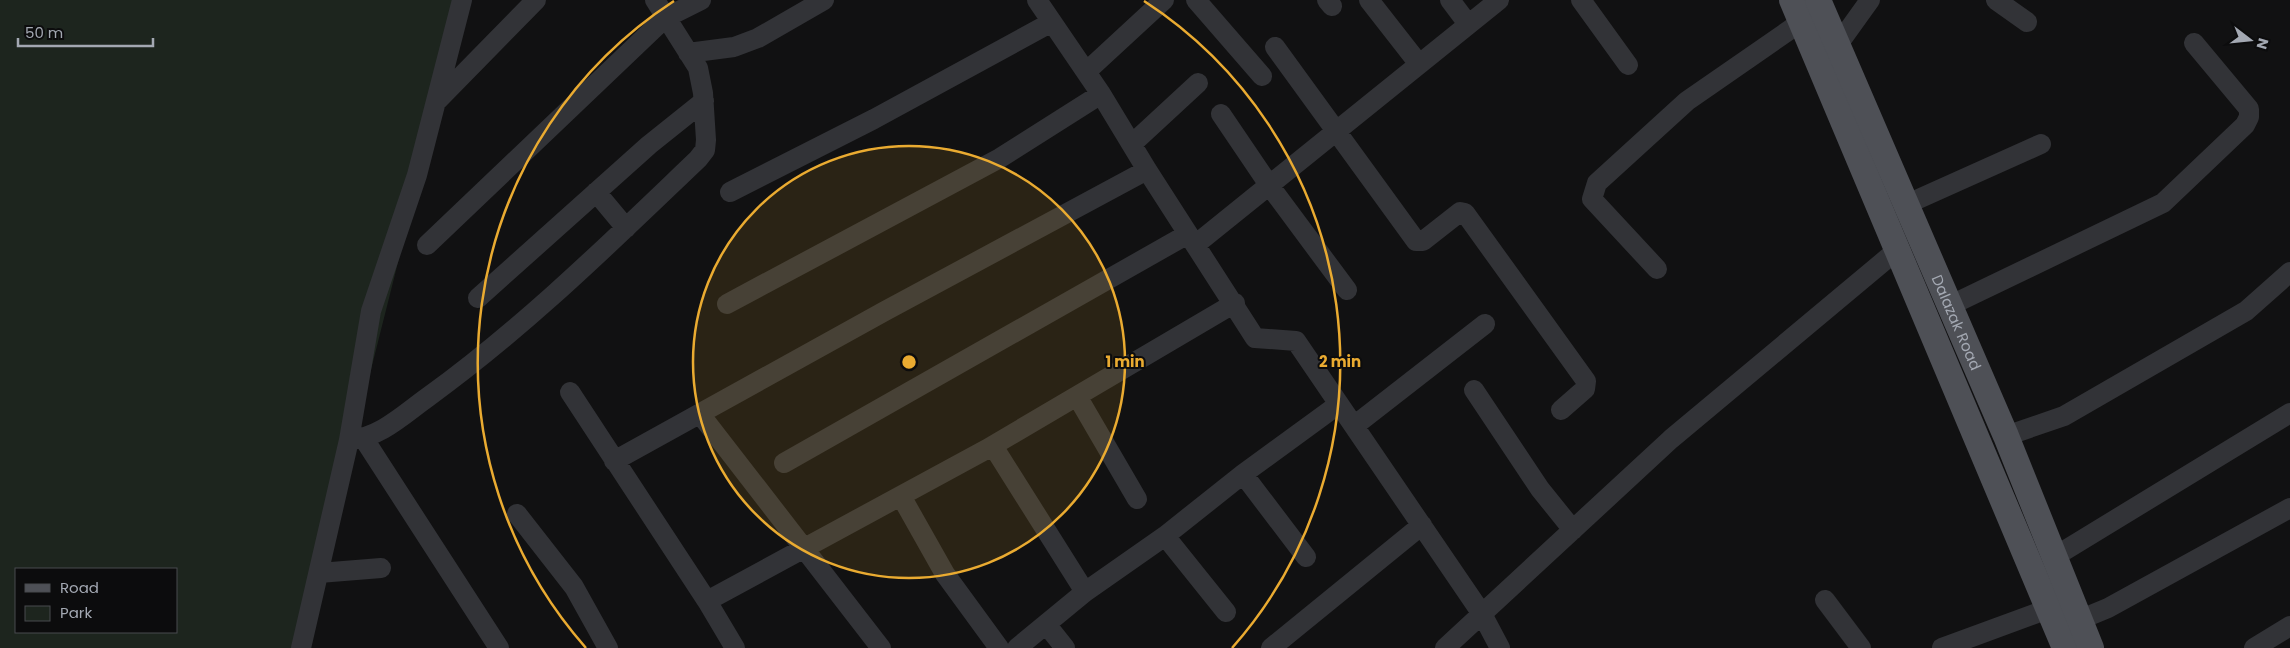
<svg xmlns="http://www.w3.org/2000/svg" width="2290" height="648" font-family="Poppins,sans-serif">
<style>
.green{fill:#1d251e;fill-rule:evenodd}
.lines{fill:none;stroke-linecap:round;stroke-linejoin:round}
.minor{stroke:#323337;stroke-width:20}
.major{stroke:#4e5056;stroke-width:26}
.ring{fill:none;stroke:#eaab31;stroke-width:2.5}
.labels{text-anchor:middle;dominant-baseline:central;stroke-width:4;stroke-linejoin:round;paint-order:stroke}
.street-label{font-size:15px;fill:#a3a8b2;stroke:#0c0c0d}
.centre{fill:#eaab31;stroke:#0c0c0d;stroke-width:2.5}
.ring-label{font-size:15px;text-anchor:middle;font-weight:bold;fill:#eaab31;stroke:#0c0c0d;stroke-width:4;stroke-linejoin:round;paint-order:stroke}
</style>
<rect width="100%" height="100%" fill="#111112"/>
<path class="green" d="M0,0h464l-163,648h-301zM16,569h160v63h-160z"/>
<g class="lines">
<path class="minor" d="M1037,0l64,94 46,76 108,168 41,3 186,273 18,34
M1196,0l66,76
M1327,0l5,6
M1369,0l50,64
M1450,0l18,24
M1581,0l47,65
M1996,0l31,22
M1837,46l33,-46
M1275,47l141,194h7l37,-29 5,1 121,168 -1,8 -24,21
M688,53l46,-6 24,-9 66,-38
M1086,72l78,-72
M436,102l100,-102
M1221,114l48,71 78,105
M1132,144l66,-61
M596,192l30,36
M730,192l144,-73 178,-97
M1905,205l136,-61
M427,245l238,-227 36,-18
M1195,245l304,-245
M1657,269l-65,-70 5,-16 90,-82 114,-79
M478,298l171,-153 55,-44
M727,304l273,-146 101,-64
M1949,306l214,-103 82,-78 4,-8v-8l-55,-66
M1474,390l66,99 33,41
M570,392l137,209 28,47
M1077,396l60,103
M700,414l181,234
M1354,426l131,-102
M2006,436l58,-20 182,-105 44,-39
M364,439l135,209
M349,440c31,-2 55,-26 79,-43 98,-71 183,-155 270,-238l7,-9 1,-10 -3,-47 -5,-25 -43,-68
M993,446l92,146
M614,461l271,-150 262,-141
M784,463l404,-229
M1243,474l63,83
M901,496l44,78 54,74
M517,514l57,73 34,61
M1165,536l61,76
M2054,557l236,-144
M319,573l62,-5
M1825,600l36,48
M707,601l280,-152 248,-146
M2079,620l29,-12 182,-100
M1046,624l19,24
M301,648l48,-208 22,-129 46,-136 45,-175
M1017,648l68,-56 80,-56 78,-62 96,-70
M1271,648l151,-123
M1445,648l226,-209 225,-188
M1942,648l106,-39
M2254,648l36,-22"/>
<g class="major">
<path d="M1792,0l273,648"/>
<path id="s1" d="M1818,0l188,436 85,212"/>
</g>
</g>
<circle cx="909" cy="362" r="216" fill="#eaab31" fill-opacity=".12"/>
<g class="ring">
<circle cx="909" cy="362" r="216"/>
<path d="M586 648A431 431 0 0 1 674 1M1144 1A431 431 0 0 1 1232 648"/>
</g>
<g class="labels">
<g class="street-label">
<text stroke="none"><textPath href="#s1" startOffset="351">Dalazak Road</textPath></text>
</g>
</g>
<circle cx="909" cy="362" r="8" class="centre"/>
<g class="ring-label">
<text x="1125" y="367">1 min</text>
<text x="1340" y="367">2 min</text>
</g>
<rect x="15" y="568" width="162" height="65" fill="#0c0c0d" stroke="#484a4f"/>
<rect x="25" y="584" width="25" height="8" fill="#4e5056" stroke="#484a4f"/>
<text x="60" y="593" font-size="15" fill="#a3a8b2">Road</text>
<rect x="25" y="606" width="25" height="15" fill="#1d251e" stroke="#484a4f"/>
<text x="60" y="618" font-size="15" fill="#a3a8b2">Park</text>
<g transform="translate(2250 40) rotate(106)" stroke="#0c0c0d" stroke-width="4" paint-order="stroke">
<path d="M0-4L9 19L0 12L-9 19Z" fill="#a3a8b2"/>
<text y="-8" font-size="14" font-weight="bold" text-anchor="middle" fill="#a3a8b2">N</text>
</g>
<path d="M18 38v8h135v-8" fill="none" stroke="#a3a8b2" stroke-width="2.5"/>
<text x="25" y="38" font-size="15" fill="#a3a8b2" stroke="#0c0c0d" stroke-width="4" paint-order="stroke">50 m</text>
</svg>
